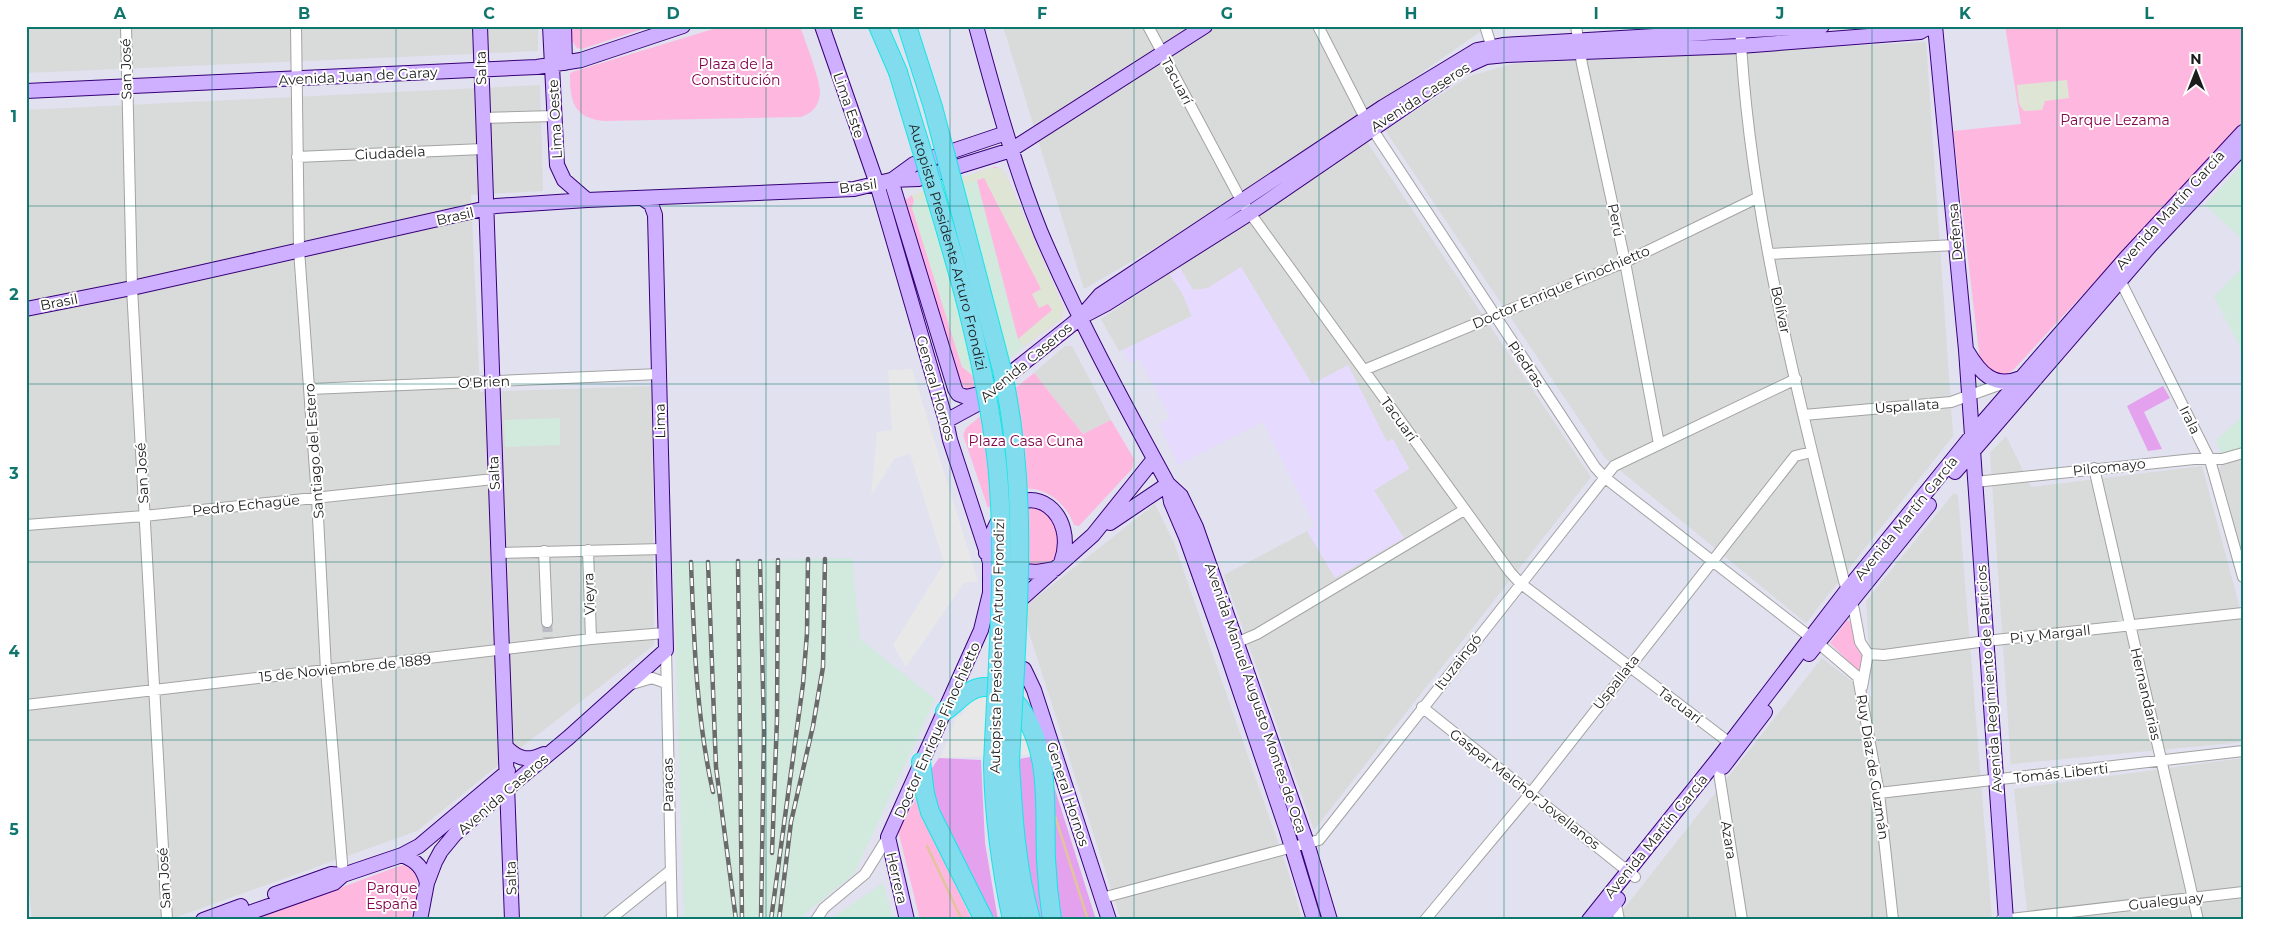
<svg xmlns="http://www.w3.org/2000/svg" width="2269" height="946" font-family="Montserrat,sans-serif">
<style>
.residential{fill:#d9dada}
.industrial{fill:#d2e9de}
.education{fill:#e7daff}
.grass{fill:#e3a1ee}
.park{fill:#feb8e0}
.parking{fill:#e8e8e8}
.plaza{fill:#dfe5d5}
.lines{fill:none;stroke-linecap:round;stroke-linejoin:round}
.stream{stroke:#e1c49d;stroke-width:2.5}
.street-tunnel{stroke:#babac5;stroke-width:10;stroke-dasharray:10 5;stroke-linecap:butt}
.street-casing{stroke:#a3a3a3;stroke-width:12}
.secondary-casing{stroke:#360077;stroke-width:16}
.highway-casing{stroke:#14e6e7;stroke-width:20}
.street{stroke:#fff;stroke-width:10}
.secondary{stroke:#cfafff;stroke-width:14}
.highway{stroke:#81dcee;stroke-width:18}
.rail-casing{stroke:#6a6a6a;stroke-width:4.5}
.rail{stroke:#fff;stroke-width:2.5;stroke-dasharray:8;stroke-linecap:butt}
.highway-bridge-casing{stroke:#14e6e7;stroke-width:20;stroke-linecap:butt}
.highway-bridge{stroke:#81dcee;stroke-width:18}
.grid{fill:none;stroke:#0f766e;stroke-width:1;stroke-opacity:0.55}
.labels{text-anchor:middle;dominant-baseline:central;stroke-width:4;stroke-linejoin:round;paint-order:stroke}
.park-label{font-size:14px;fill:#83024b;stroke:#fff}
.street-label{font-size:14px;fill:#1c1c1c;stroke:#fff}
.neatline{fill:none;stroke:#0f766e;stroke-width:2}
.grid-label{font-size:16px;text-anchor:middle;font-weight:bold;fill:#0f766e}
</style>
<rect width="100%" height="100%" fill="#e1e1ef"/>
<path class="residential" d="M26,26h512v25l-512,22z
M1003,26h545l-64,3 -123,86 -172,113 -105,61z
M1926,42l27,394 -147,187 -201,-165 -220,-328 85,-54 42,-12z
M540,85l3,106 -72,4 9,197 172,-6 2,259 -157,121 -80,65 -249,89h-136l-6,-62v-748z
M1367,142l224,335 -277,353 -90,-255 91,-48 94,-59 -17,-29 -5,3 -39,-76 -36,19 -71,-118 -33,21 -15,2 -13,-22 -10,7 12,18 10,23 -69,34 -4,1 -18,-32z
M1065,346h7l39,74 -28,14 -49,-61z
M2006,436l25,51 171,-21 41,154v122l-232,22 -21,-311z
M2243,456v104l-24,-91 5,-8z
M1954,493l4,2 34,425h-377l207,-262 50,39 -6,-96z
M1155,504l19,39 116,334 12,43h-181l-95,-297 2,-19z
M2243,758v162h-215l-14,-131z"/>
<path class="industrial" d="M2243,164v76l-38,-35z
M977,179l41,160 6,7 -46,41 -6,-12 -10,-8 -50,-159 2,-7z
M2243,266v87l-29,-56z
M2243,416v34l-21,6 -6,-16z
M560,418v27l-55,2 -1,-27z
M852,558l8,81 75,60 -81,175 -52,42 -1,4h-117l-11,-358z
M883,883l10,37h-64z"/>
<path class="education" d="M1241,267l71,117 36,-19 39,77 6,-3 16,30 -35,21 30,48 -69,40 -28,-47 8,-5 -52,-104 -85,43 -19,-41 11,-6 -30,-59 -10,5 -7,-14 69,-34 -10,-23 -12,-18 10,-7 13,22 15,-2z"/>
<path class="grass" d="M2163,386l7,12 -26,14 18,37 -14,2 -21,-45z
M1034,756l14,164h-8c-12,-53 -21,-107 -20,-161z
M939,758l42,2 4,83 13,77h-8l-56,-110 -4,-39z
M1048,767l48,153h-39z"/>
<path class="park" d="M569,26h83l-70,23 -5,-1 -7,-10z
M723,26h77c5,15 21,55 20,68 -1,12 -8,19 -19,23l-197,4c-31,-3 -34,-20 -34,-47l2,-2z
M2005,26h238v95l-228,247c-16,15 -23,7 -35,-7l-27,-230 68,-7z
M995,167l5,1 6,7 58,134 -3,10 -37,27 -6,-7 -43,-166z
M912,195l2,6 -2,7 50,159 10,8 6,12 -8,3 -9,-5 -57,-184z
M1034,373l49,61 28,-14 23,39 -2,10 -53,57 -5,-1c-9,-25 -33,-42 -59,-35 -10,3 -19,12 -27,18l-25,-73 3,-7z
M1030,507c4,1 9,2 12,3 25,14 25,67 -15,53v-53z
M1847,620l6,3 3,24 6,8 2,16 -3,3 -31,-31z
M916,799l56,121h-52l-22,-90z
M402,865c25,6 14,38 8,55h-157z"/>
<path class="parking" d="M912,369l66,212 -14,2 -58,84 -13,-22 51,-82 -34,-109 -15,4 -24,38 6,-64 15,-2 -4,-60z
M986,692l31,26 14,37 -91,3 17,-42 5,-1 8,-16z"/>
<path class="plaza" d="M2067,80l2,18 -24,3 -3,9 -18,1 -5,-7 -2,-19z
M990,168h10l6,7 58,134 -3,10 -37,27 -6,-7 34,-29 -4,-6 -9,4 -7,-14 9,-5 -57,-111 -70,23 -2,-6z"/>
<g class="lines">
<path class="stream" d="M1055,816l33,104
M927,846l35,74"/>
<path class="street-tunnel" d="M547,622l1,16"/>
<g class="street-casing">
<path id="street" d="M126,26l6,262 35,632
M296,26l3,224 18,248 9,172 17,205
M1148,26l94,176 268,370 10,11 215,164
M1318,26l47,92 230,349 9,10 214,166 40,34 21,116 14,127
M1485,26l9,28
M1576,26l6,38 43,198 34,182
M1740,26c9,188 59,373 104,555l10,29 6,32 8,12
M482,118l73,-2
M297,157l186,-8
M1769,254l187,-9
M2118,276l92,184 33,117
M1364,370l261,-108 132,-64
M310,389l349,-15
M1804,415l147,-13 56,-20
M2094,468l104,452
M1975,482l219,-23h28l21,-6
M26,525l118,-9 350,-37
M588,550l3,89
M544,551l3,71
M498,553l165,-4
M1231,645l26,-11 207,-124
M666,650l6,270
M1868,654l16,1 102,-14 257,-28
M632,684l20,-6 14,5
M1862,687l6,-33
M26,705l565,-66 74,-6
M1422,707l213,170
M1717,760l25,160
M1879,793l364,-42
M1102,898l217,-58 295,-374 182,-87
M1615,899l4,21
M609,920l61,-49
M816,920l8,-12 41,-34 23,-37
M1425,920l105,-126 265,-338 17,-4
M2001,920l242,-28"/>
</g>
<g class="secondary-casing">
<path id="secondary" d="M480,26c8,298 22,596 32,894
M550,26l7,139 7,15 23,20
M564,26l1,37
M822,26l55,158 69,237 4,19 40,122v31l-9,37 -93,207 19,83
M976,26c19,70 38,140 65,207 37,86 82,169 127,251l3,18 15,35 39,110 61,181 28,92
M1935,26l31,324 40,570
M1464,67l22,-10 20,-2 234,-9 180,-14 11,-6
M26,91l511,-24 44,-7 102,-34
M891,180l64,209 3,5 8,3 21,-5
M892,180l22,-16 92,-31
M26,309l106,-21 364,-82 91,-6 267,-11 37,-9 27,-1 93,-29 194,-124
M1087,314l19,-10 144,-91 196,-134
M1967,351c13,22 27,38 54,27
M946,421l35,-19 6,-10 93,-74 20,-23 283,-188 94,-57 26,-5 319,-19
M1955,472l195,-226 93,-99
M1168,484l13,12 15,31 111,316 23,77
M1110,523l58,-39
M986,553c4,-11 6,-23 13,-33 31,-45 80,-6 62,43
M1010,570l27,2 18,-3
M1020,600l73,-65 61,-76
M1809,654l120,-149
M1024,669l10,21 75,230
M507,748c12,12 22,13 37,6
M1723,767l42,-55
M402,855c15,6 21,13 25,28
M275,894l56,-20 12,1
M203,920l38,-14
M229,920l105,-37 9,-8 59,-20 17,-9 89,-75
M420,920l7,-37 8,-21 6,-11 14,-17 53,-46 60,-50 98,-88 -11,-435 -4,-11 -9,-6
M1589,920l128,-160 130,-170 136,-168 142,-163 118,-127
M1601,920l17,-21"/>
</g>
<g class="highway-casing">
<path id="highway" d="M878,26l20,46
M907,26l26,81
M945,711c12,-8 23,-23 38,-24 16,-1 26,7 35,18 34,46 26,101 28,154 1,21 3,41 6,61
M921,762l4,32 5,18 54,108
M1010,763c3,53 6,105 21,157
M993,765c1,53 8,103 19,155"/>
</g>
<use href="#street" class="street"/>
<use href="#secondary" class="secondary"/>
<use href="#highway" class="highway"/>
<g class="rail-casing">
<path id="rail" d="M738,561l4,359
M760,561l4,171 -3,188
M691,562c3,78 5,154 22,230
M708,562l8,205 20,153
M772,853l5,-134 1,-159
M771,920l32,-236 4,-51 1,-74
M779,920l12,-98 22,-96 10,-59 2,-108"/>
</g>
<use href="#rail" class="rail"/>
<g class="highway-bridge-casing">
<g id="highway-bridge">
<path id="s1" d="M898,72c38,129 84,258 99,391 10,99 0,202 -4,302"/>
<path d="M933,107l69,263c29,128 14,263 8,393"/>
</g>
</g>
<use href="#highway-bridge" class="highway-bridge"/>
</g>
<path class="grid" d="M212,26v894M396,26v894M581,26v894M766,26v894M950,26v894M1134,26v894M1319,26v894M1504,26v894M1688,26v894M1872,26v894M2057,26v894M26,206h2217M26,384h2217M26,562h2217M26,740h2217"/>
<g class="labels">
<g class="park-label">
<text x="736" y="64">Plaza de la<tspan x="736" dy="16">Constitución</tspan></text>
<text x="2115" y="120">Parque Lezama</text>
<text x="1026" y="441">Plaza Casa Cuna</text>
<text x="392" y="888">Parque<tspan x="392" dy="16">España</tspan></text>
</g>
<g class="street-label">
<text transform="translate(481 68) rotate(-91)">Salta</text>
<text transform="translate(126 69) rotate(-91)">San José</text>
<text transform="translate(358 76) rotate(-3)">Avenida Juan de Garay</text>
<text transform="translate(1177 81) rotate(62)">Tacuarí</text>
<text transform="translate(1420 97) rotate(-33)">Avenida Caseros</text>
<text transform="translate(849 105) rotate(71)">Lima Este</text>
<text transform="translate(555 119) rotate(-93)">Lima Oeste</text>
<text transform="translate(390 153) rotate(-3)">Ciudadela</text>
<text transform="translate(858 186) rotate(-8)">Brasil</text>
<text transform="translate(2170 210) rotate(-48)">Avenida Martín García</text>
<text transform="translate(455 216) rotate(-13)">Brasil</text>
<text transform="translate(1616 220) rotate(78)">Perú</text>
<text transform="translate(1955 232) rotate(-95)">Defensa</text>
<text stroke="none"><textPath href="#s1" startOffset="182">Autopista Presidente Arturo Frondizi</textPath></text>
<text transform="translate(1561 287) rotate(-23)">Doctor Enrique Finochietto</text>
<text transform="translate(59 302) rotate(-11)">Brasil</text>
<text transform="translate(1781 310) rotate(78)">Bolívar</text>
<text transform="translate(1026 362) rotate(-40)">Avenida Caseros</text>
<text transform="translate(1526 364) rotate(56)">Piedras</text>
<text transform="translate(484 382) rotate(-3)">O'Brien</text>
<text transform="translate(936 388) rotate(74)">General Hornos</text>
<text transform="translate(1907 406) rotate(-4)">Uspallata</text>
<text transform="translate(1399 419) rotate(54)">Tacuarí</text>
<text transform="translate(2190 420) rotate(63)">Irala</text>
<text transform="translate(660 421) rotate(-91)">Lima</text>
<text transform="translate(314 451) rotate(-94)">Santiago del Estero</text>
<text transform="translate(2109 467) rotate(-6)">Pilcomayo</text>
<text transform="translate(142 473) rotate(-93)">San José</text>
<text transform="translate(494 473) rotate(-93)">Salta</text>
<text transform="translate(246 505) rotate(-6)">Pedro Echagüe</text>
<text transform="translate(1906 518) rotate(-51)">Avenida Martín García</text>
<text transform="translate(589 594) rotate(-92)">Vieyra</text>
<text transform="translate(2050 634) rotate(-6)">Pi y Margall</text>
<text transform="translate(997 646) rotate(-89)">Autopista Presidente Arturo Frondizi</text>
<text transform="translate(1458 662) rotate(-52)">Ituzaingó</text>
<text transform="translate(345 668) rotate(-6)">15 de Noviembre de 1889</text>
<text transform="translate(1989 679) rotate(-94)">Avenida Regimiento de Patricios</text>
<text transform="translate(1616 682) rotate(-52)">Uspallata</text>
<text transform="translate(2146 694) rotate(77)">Hernandarias</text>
<text transform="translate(1256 698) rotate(71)">Avenida Manuel Augusto Montes de Oca</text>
<text transform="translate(1680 705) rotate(37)">Tacuarí</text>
<text transform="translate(937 730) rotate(-66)">Doctor Enrique Finochietto</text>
<text transform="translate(1873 767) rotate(81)">Ruy Díaz de Guzmán</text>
<text transform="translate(2061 773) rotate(-6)">Tomás Liberti</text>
<text transform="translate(668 785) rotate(-91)">Paracas</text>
<text transform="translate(1525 789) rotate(38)">Gaspar Melchor Jovellanos</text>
<text transform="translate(503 794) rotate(-41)">Avenida Caseros</text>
<text transform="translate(1068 794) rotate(72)">General Hornos</text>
<text transform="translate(1656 836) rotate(-51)">Avenida Martín García</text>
<text transform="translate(1729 840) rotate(81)">Azara</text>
<text transform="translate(164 878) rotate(-93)">San José</text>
<text transform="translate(511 878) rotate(-92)">Salta</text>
<text transform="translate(897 878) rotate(77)">Herrera</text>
<text transform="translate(2166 901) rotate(-6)">Gualeguay</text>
</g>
</g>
<rect width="2269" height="946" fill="none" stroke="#ffffff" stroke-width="55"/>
<g transform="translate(2196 72)" stroke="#ffffff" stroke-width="4" paint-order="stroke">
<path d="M0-4L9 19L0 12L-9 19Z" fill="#1c1c1c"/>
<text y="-8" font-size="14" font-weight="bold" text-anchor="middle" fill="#1c1c1c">N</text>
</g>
<rect x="28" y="28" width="2214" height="890" class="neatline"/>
<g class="grid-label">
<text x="120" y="19">A</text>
<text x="304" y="19">B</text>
<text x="489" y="19">C</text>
<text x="673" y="19">D</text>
<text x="858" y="19">E</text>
<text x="1042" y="19">F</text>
<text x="1227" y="19">G</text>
<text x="1411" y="19">H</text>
<text x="1596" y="19">I</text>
<text x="1780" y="19">J</text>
<text x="1965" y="19">K</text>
<text x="2149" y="19">L</text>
<text x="14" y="122">1</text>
<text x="14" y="300">2</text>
<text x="14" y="479">3</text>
<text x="14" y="657">4</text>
<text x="14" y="835">5</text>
</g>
</svg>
